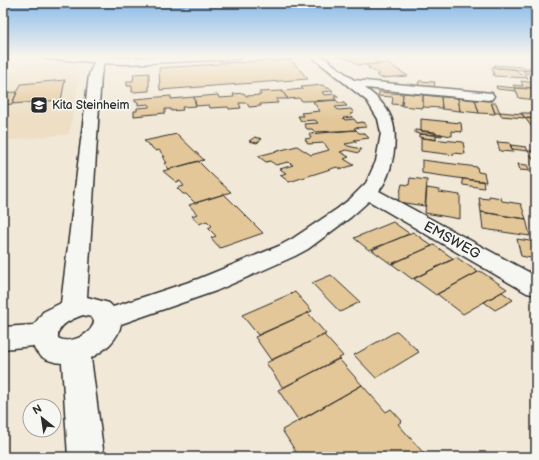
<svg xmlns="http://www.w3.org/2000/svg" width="539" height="460" font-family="'Balsamiq Sans',sans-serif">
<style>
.built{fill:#eddec4}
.building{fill:#e4c798;stroke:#2b2b2b}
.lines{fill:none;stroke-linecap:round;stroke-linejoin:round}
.minor-casing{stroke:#2b2b2b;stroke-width:3}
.minor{fill:#f6f6f2;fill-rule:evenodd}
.labels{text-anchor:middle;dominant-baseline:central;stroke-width:3.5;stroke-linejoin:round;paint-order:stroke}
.far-poi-label{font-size:12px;fill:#2b2b2b;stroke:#f6f6f2;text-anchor:start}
.street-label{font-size:14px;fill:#2b2b2b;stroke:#f6f6f2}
</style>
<rect width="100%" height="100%" fill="#f1e8d7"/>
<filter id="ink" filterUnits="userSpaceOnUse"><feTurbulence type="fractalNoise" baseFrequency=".025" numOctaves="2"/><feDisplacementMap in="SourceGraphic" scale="8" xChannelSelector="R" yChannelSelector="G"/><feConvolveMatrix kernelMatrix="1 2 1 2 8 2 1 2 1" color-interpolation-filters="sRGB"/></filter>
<g filter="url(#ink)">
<path class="built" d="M31,62l38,3 11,9 -11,60 -66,7v-65z"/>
<path class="building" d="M340,56h48l4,2 -18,1 6,5 -22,1 -5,-4z
M388,56h41l-36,2z
M291,60l17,19 -148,11 -1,-22 60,-4v-1z
M387,63l21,13 -27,2 -5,-3 4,-1 -12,-6h3l-5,-3z
M494,65l42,3v3l-41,-3z
M492,67l23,2 4,5 7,1 2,3 -34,-2z
M523,70l13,1v3l-11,-1z
M149,73v18l-17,1v-6h-5v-5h6l1,-7z
M65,80l-4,20 -49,4 9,-20z
M419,81l16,1 -1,5 -16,-1z
M521,81l15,2v5h-21l-2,-3 10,1z
M323,85l3,3h4l3,3 -11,1 2,3 11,-1 4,3h-5l2,3 -34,1 -3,-3 -11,1 -6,-8 21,-2 -2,-2z
M496,86l19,2 1,3 -19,-2z
M526,87l10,1 -1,12 -16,-2 -4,-10 12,1z
M282,91l6,8h-12l2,4 -18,1 1,2 -12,1 -2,-4h-8l2,5 -12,1 -1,-2 -18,1 -1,-3 -13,1 -2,-9 24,-2 1,3 15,-1 -1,-3 11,-1 2,3 15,-1 -2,-3z
M17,92l-5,12 -9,1v-12z
M379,92l24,2 -1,11 -10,-1 1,-7 -15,-1z
M403,93l20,2v13l-21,-2z
M423,95l18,2 1,11 -19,-1z
M171,96v3l23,-2 2,9 -14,1 1,3 -12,1v-2h-6v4l-31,3v-5h3v-3l12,-1v-3l-11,1v-3h-3v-3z
M441,97l17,1 2,13 -18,-2z
M458,98l17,2 4,13 -19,-2z
M336,100l3,3h5l3,3 -12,1 3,3 13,-1 3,4 -4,1 3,3 -10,1 2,2 9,-1 3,4 6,-1 4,5 -13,1 2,2 -41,2 -3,-3h-5l-3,-5 14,-1 -3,-3 -14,1 -3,-5h5l-2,-3 19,-2 -7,-9z
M475,100l16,1 4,13 -16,-1z
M491,103h5l4,10h-5z
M500,112l22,2 3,4 -24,-2z
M531,112h5v7l-11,-1 -4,-5h12z
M525,118l11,1v9l-4,-1z
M421,119l40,4 1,9 -10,-1v5l-31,-5z
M356,130l3,3h5l5,5 -15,2 3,2 -12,2 3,2 13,3 -2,4 -13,-3 -6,2 9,5 -5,2 10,6 -13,4 -4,-2 -48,15 -9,-7 6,-2 -6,-4 13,-4 -5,-3 -12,3 -6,-4 -4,1 -8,-6 39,-10 14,9 18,-5 -5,-7 -16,1 -3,-5 6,-1 -2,-4z
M415,130l20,2v2h7v2l-27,-3z
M177,134l27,26 -35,9 -5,-6h3l-4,-6h2l-6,-7 -3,1 -12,-10z
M419,134l17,1v5l-17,-3z
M255,137l7,2 -5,4 -8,-2z
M421,138l42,4 2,12 -12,-1 1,2 -33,-4z
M497,142l13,1 3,9 -13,-1z
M510,145l16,2 2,4 -16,-2z
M528,151h8v13z
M422,160l55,7 1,5 6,1 2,9 -64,-9z
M198,161l14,14 19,17 -36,11 -9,-9h-3l-6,-6 7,-2 -4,-5 -4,1 -13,-11z
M518,164l9,1 3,6 -10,-1z
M410,178l17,2 -2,26 -27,-4 4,-18 7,1z
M462,179l21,2 1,7 -21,-3z
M427,188l12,2v2l21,3v24l-35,-6z
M224,194l39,39 -43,15 -9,-10 5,-2 -8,-8 4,-2 -5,-5 -8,3 -7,-8 5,-2 -8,-9z
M489,196l12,2 1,3 19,3 5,15 -45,-7 -2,-14 10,1z
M481,212l45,7 4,17 -47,-7z
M393,222l17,12 -41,16 -15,-12z
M413,232l19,14 -41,18 -19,-14z
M517,239l19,3v17l-15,-3z
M434,245l20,14 -42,20 -20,-15z
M456,257l22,15 -42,23 -22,-16z
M480,271l27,18 -44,25 -26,-20z
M331,275l29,27 -20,10 -28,-29z
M295,292l17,19 -54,24 -16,-20z
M502,292l11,8 -18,10 -11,-8z
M308,313l18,21 -55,26 -16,-23z
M397,331l22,21 -43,26 -22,-23z
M324,335l19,21 -60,32 -17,-25z
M339,359l23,26 -63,36 -21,-31z
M362,385l24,27 5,-3 11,12 -4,3 29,33h-133l4,-2 -16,-25z"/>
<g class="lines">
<g class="minor-casing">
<path id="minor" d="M41,56h65l18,2 52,-2h67l-5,3 -114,5 -20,-1 -3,12 -14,222 22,6 4,4 85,-28 81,-33 13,-7 45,-30 13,-10 16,-16 10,-22 5,-28 -3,-14 -11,-18 -56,-45h11l32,24 138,13 2,3 -2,3 -4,1 -123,-12c11,8 23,19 27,32 7,20 0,55 -13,71l157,85v19l-9,-2 -158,-92 -18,16 -43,32 -13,7 -79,35 -95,33c-3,16 -16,26 -30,34l13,99h-36l-6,-94c-12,-1 -24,-5 -29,-17l-30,3v-22l31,-2 9,-13 18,-9 28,-228 5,-13 -48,-3zM83,315l8,2 3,3c0,14 -24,25 -36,18 -1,-13 14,-19 25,-23z"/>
</g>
<use href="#minor" class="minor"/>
</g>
</g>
<linearGradient id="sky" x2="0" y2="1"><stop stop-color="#87baeb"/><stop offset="0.47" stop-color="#f9f5ed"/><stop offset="1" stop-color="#f9f5ed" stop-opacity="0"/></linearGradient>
<rect width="539" height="120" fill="url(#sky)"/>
<defs>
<g id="school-square" transform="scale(0.9)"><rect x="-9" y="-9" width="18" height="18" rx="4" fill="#2b2b2b" stroke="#f6f6f2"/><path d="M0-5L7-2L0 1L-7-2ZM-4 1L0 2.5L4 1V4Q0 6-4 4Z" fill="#fff"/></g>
</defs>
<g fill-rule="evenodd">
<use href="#school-square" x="39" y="105"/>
</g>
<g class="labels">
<g class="far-poi-label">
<text x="52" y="105">Kita Steinheim</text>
</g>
<g class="street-label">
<text transform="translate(452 240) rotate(29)">EMSWEG</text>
</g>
</g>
<rect width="539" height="460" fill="none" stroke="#f6f6f2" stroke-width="16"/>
<rect x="8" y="8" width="523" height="444" fill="none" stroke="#2b2b2b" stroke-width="1.5" filter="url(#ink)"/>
<g transform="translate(42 418) rotate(330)"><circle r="19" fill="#f6f6f2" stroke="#a5a5a2"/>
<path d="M0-3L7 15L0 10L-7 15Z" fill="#2b2b2b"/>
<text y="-6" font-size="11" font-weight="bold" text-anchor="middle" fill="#2b2b2b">N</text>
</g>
</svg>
